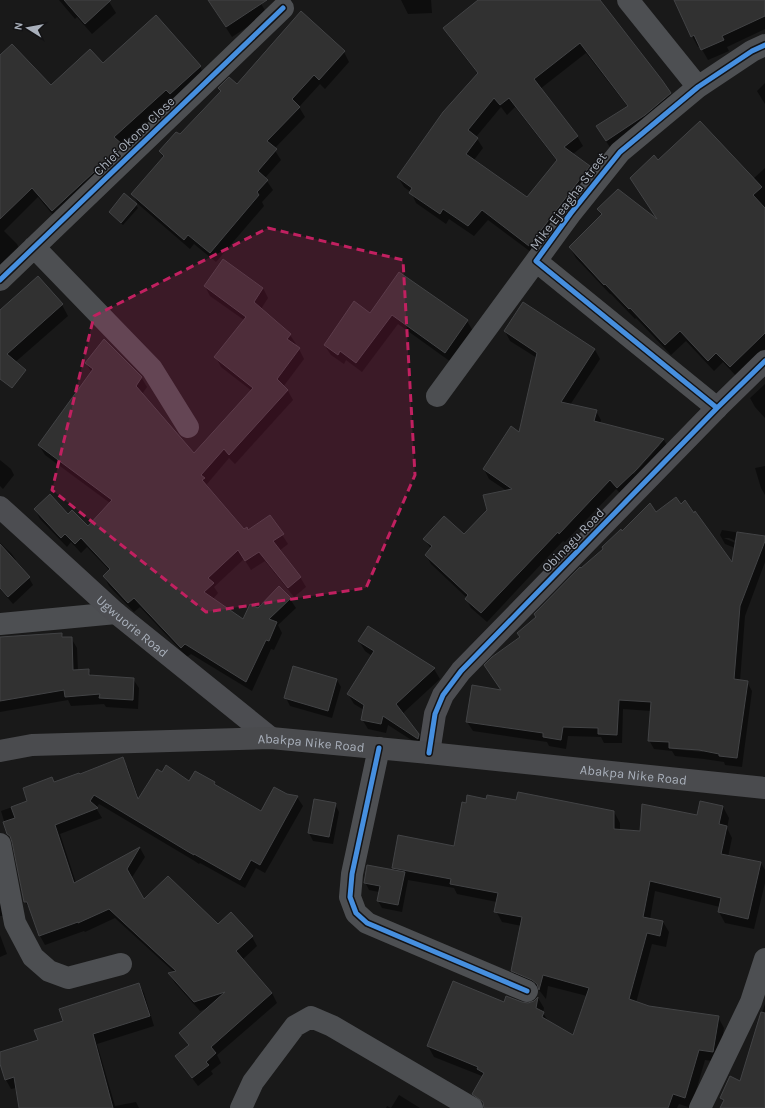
<svg xmlns="http://www.w3.org/2000/svg" width="765" height="1108" font-family="Karla,sans-serif">
<style>
.shadow{fill:#0007;fill-rule:evenodd}
.building{fill:#313131;stroke:#424345;fill-rule:evenodd}
.lines{fill:none;stroke-linecap:round;stroke-linejoin:round}
.street{stroke:#4d4f52;stroke-width:22}
.secondary{stroke:#4c4d51;stroke-width:22}
.primary{stroke:#4a4b4e;stroke-width:22}
.cycleway-casing{stroke:#131315;stroke-width:8}
.cycleway{stroke:#468fdf;stroke-width:5}
.marked{fill:#c12060;fill-opacity:0.2;stroke:#c12060;stroke-width:3;stroke-dasharray:8 5;stroke-linejoin:round}
.labels{text-anchor:middle;dominant-baseline:central;stroke-width:3;stroke-linejoin:round;paint-order:stroke}
.street-label{font-size:13px;fill:#a9b0bb;stroke:#131315}
</style>
<rect width="100%" height="100%" fill="#191919"/>
<path class="shadow" d="M59,0h49l8,13 -24,21 -15,-17 -2,2z
M208,0h51l8,14 -35,23z
M401,0h30l1,13 -24,1z
M480,0h115l68,83 13,21 -64,46 -9,-13 25,-30 -42,-54 -46,36 37,47 6,10 -10,8 13,11 6,10 -57,80 -47,-35 -14,16 -25,-17 -3,5 -30,-21 -5,-11 -7,-5 -6,-10 80,-103 -28,-36 -6,-10zM501,107l6,8 8,-8 42,54 -30,38 -53,-39 9,-12 -7,-11z
M675,0h90v29l-38,18 2,4 -21,9 -8,-14 -2,1 -6,-11z
M344,52l5,10 -24,27 -5,-5 -21,23 6,10 -31,32 7,11 -16,18 8,12 -11,12 2,4 -48,56 -22,-18 -4,5 -52,-45 -5,-9 31,-37 -4,-6 20,-16 41,-44 -2,-4 18,-2z
M0,56l51,30 52,-22 97,3 6,10 -34,22 -50,46 6,11 -70,65 -20,-24 -34,34 13,13 5,10 -22,23z
M765,83v21l-8,-13z
M658,161l95,18 12,-11v181l-29,27 -13,-14 -9,9 -28,-30 -15,14 -35,-37 -1,1 -24,-25h-1l-34,-36 -6,-10 32,-32 -4,-6 61,12z
M136,205l2,3 -15,17 -13,-13z
M399,273l68,48 6,10 -22,31 -53,-38 -36,48 -16,-12 -2,4 -13,-9 -6,-9 45,-31z
M205,286l58,2 5,10 -7,11 29,26 6,9 -1,2 4,3 5,10 -21,28 5,4 5,9 -58,64 -6,-6 -22,26 1,5 36,41 4,1 22,-15 18,28 -9,7 21,26 6,10 -12,10 -29,-36 -14,9 -7,-11 -30,28 4,6 -5,6 31,22 15,-12 31,-10 6,9 -18,17 4,8 -8,17 -3,-1 -19,42 -61,-37 -4,3 -47,-50 -6,5 -25,-26 -5,-10 6,-5 -23,-24 -6,6 -10,-11 -4,5 -27,-28 -5,-10 33,6 20,12 22,-24 -65,-48 -6,-10 53,-72 -6,-10 55,14 6,10 -5,7 52,61 58,-64 -31,-24 -5,-10 28,-37 -34,-24z
M523,303l72,47 5,9 -30,46 26,6 5,9 -1,4 64,16 5,9 -46,47 -7,-7 -51,53 -2,-1 -76,81 -16,-14 -5,-9 1,-1 -36,-34 -5,-9 5,-6 -6,-10 39,-3 43,-45 -18,-12 -5,-10 36,-36 17,-75 -27,-17 -5,-10zM657,445h3l-26,29 -2,-1z
M62,305l6,11 -64,56 -4,-4v-57z
M765,384v34l-10,-11 -5,-9z
M0,460l11,9 3,6 -11,14 -3,-3z
M765,466v29l-4,-7 -6,-20z
M656,514l77,50 2,-16 -10,-4 -5,-9 2,-5 43,7v25l-20,54 -5,65 7,1 5,9 -10,76 -17,-2 -1,-3 -20,-3 -29,-3 -3,-5 -18,-2 -5,-9 2,-29 -28,-2 -1,34h-18l-3,-6 -33,-1 -2,13 -17,-3 -2,-4 -74,-11 -6,-9 35,-31 19,-53 16,-20 44,-49 41,-37zM724,538h5l11,5v2zM672,747l32,3 -1,2 -31,-3z
M0,543l11,10 5,7 -2,1 15,17 4,7 -20,19 -13,-15z
M368,627l66,42 6,10 -38,35 16,20 6,10v4l-36,-23 -2,8 -18,-4 -6,-10 2,-9 -10,-6 -6,-10 24,-38 -7,-5 -6,-10z
M62,634l2,4h7l6,10 1,23 10,-1 4,6 41,3 6,9 -1,21 -32,-2 -2,-3 -33,2 -3,-6 -68,12v-74z
M337,680l4,7 -9,31 -42,-12 -4,-8z
M122,759l6,9 11,31 23,-26 28,9 5,-10 19,11 2,3 46,26 24,-17 11,2 6,9 -38,67 -9,-5 -11,20 -45,-25 -1,1 -6,-4 -94,-56 -3,4 6,10 -42,16 16,49 64,-35 5,9 -14,22 13,22 108,36 5,9 -15,14 30,33 5,10 -60,52 4,8 -10,8 2,3 -15,12 -16,-21 -6,-9 13,-10 -9,-13 28,-25 -8,3 -25,-28 -6,-9 5,-2 -59,-54 -30,14 -1,-1 -39,14 -5,-9 -9,-25 -6,-9 -11,-59 -6,-9 -7,-23 28,-10 25,-18 26,-8z
M487,800l30,2 97,10 6,11v7l21,2 82,-25 6,11 -2,10 5,10 -4,19 33,6 4,7v13l-11,46 -29,-6 -6,-11 1,-5 -65,-16 -5,28 13,3 6,10 -3,15 -14,-3 -16,59 13,4 69,10 6,11 -5,34 -14,-2 -14,48 -12,-4 -2,4h-183l-12,-32 -48,-19 -6,-11 77,-43 23,1 7,-2 3,-4 6,10 -1,5 6,9 25,14 13,-40 -39,-10 -2,13 -7,-9 -21,-9 -6,-11 10,-44 -20,-4 -6,-11 1,-9 -40,-8 -3,-6 -46,-8 -6,32 -20,-4 -4,-7 1,-9 -10,-2 -4,-8 30,-11 -2,-3 62,-21z
M335,804l4,8 -6,32 -20,-3 -4,-8z
M0,901l3,15h-3z
M0,935l7,19 -7,3z
M139,984l5,9 10,33 -57,18 18,62 21,-4 3,6h-119l-4,-20 -5,1 -5,-9 -6,-19v-8l39,-13 25,-19z
M765,1004v104h-43l2,-5 -3,-5 19,-16z
M399,1095l21,13h-34l1,-2 4,2z"/>
<path class="building" d="M64,0h47l-26,24z
M208,0h59l-41,27z
M478,0h122l62,80 9,13 -26,22 -39,26 -10,-15 32,-20 -48,-63 -46,36 44,57 -14,11 26,19 -61,80 -47,-36 -14,16 -25,-17 -3,5 -31,-21 3,-5 -15,-11 46,-65 35,-39 -35,-45zM494,98l6,7 9,-7 48,62 -30,37 -61,-43 12,-16 -10,-8z
M674,0h91v16l-43,20 2,4 -23,10 -7,-15 -3,2z
M301,11l44,40 -26,29 -5,-5 -22,24 8,8 -33,34 10,8 -19,22 10,9 -11,12 2,3 -49,58 -22,-18 -4,5 -53,-46 33,-38 -5,-5 17,-19 4,2 41,-43 -3,-3 11,-11 8,7z
M156,15l45,51 -31,28 -4,-4 -52,47 9,8 -71,66 -20,-23 -32,31v-164l12,-11 39,41 39,-36 13,14z
M700,121l62,66 -9,8 12,13v125l-35,34 -14,-14 -8,8 -28,-30 -15,14 -35,-37 -1,1 -24,-25 -1,1 -35,-38 33,-33 -5,-5 21,-20 39,30 -27,-41 24,-23 4,5z
M124,193l13,11 -16,19 -12,-11z
M223,259l40,29 -9,14 37,32 -4,5 13,9 -23,31 11,11 -59,65 -5,-6 -23,26 4,3 -3,2 42,49 3,-2 1,3 22,-15 14,19 -11,7 28,36 -13,11 -29,-36 -14,9 -7,-11 -30,28 6,5 -10,9 39,27 7,-15 8,4 21,-22 12,12 -22,21 8,3 -8,19 -3,-1 -20,42 -61,-38 -4,4 -47,-50 -6,5 -25,-27 7,-7 -29,-31 -6,6 -10,-10 -4,4 -27,-29 16,-15 18,20 4,-4 16,16 24,-26 -74,-55 55,-76 -8,-6 19,-24 38,38 -6,9 58,67 59,-65 -39,-31 32,-40 -42,-31z
M399,272l69,48 -23,33 -53,-38 -36,48 -16,-12 -2,4 -14,-10 30,-44 16,12z
M38,276l25,28 -56,50 19,16 -14,18 -12,-9v-69z
M523,302l72,47 -34,53 36,8 -3,11 70,18 -28,31 -19,18 -7,-8 -51,54 -1,-2 -77,81 -16,-14 3,-4 -43,-40 7,-9 -9,-7 21,-23 20,18 23,-24 -4,-15 29,-6 -29,-20 28,-43 8,6 18,-79 -33,-22z
M676,497l5,7 4,-4 9,13 1,-2 37,51 5,-30 28,4v5l-25,65 -6,73 14,2 -11,77 -18,-2v-2l-20,-4 -30,-2v-6l-21,-1 3,-39 -32,-2 -2,35 -19,-1v-6l-35,-1 -2,13 -18,-3v-4l-77,-11 6,-37 29,5 -17,-25 8,-8 28,-20 -3,-4 19,-16 -2,-3 46,-47 1,1 22,-19 -1,-2 19,-18 1,2 28,-28 6,9z
M0,544l30,33 -22,20 -8,-9z
M368,626l67,42 -39,36 23,30 -1,5 -35,-23 -2,8 -20,-4 3,-15 -17,-11 27,-43 -16,-10z
M62,633v4h10l1,33 16,-1v6l45,3 -1,22 -34,-2 1,-4 -35,3 -1,-7 -64,11v-64z
M293,666l44,13 -9,32 -44,-13z
M123,757l15,42 19,-30 5,3 4,-7 23,16 6,-10 20,11 -1,2 47,27 13,-24 13,7 11,2 -38,69 -9,-5 -11,20 -46,-26v1l-7,-4 -93,-56 -4,6 8,7 -43,17 19,58 66,-36 -13,22 17,30 24,-23 50,48 13,-12 22,24 -17,15 36,42 -61,54 5,6 -10,9 3,3 -17,13 -17,-22 14,-11 -10,-12 46,-41 -31,10 -26,-29 8,-2 -67,-62 -31,14v-1l-39,14 -12,-34h-3l-12,-60 -2,-6 -3,-2 -4,-12 12,-4 -4,-11 16,-6 -4,-13 29,-11 2,5 25,-9 1,1z
M518,792l96,19v18l26,2 2,-27 55,11 3,-14 23,5 -4,18 8,2 -6,28 40,8 -13,57 -30,-7 3,-14 -71,-17 -7,36 20,4 -3,15 -13,-3 -18,66 20,7 70,10 -6,36 -14,-2 -14,48 -12,-4 -5,14h-184l-1,-6 -11,-8 12,-21 -7,-4 1,-2 -51,-21 26,-65 51,21 2,-6 16,6 6,1 6,-2 4,-4 -2,11 8,4 -2,5 31,18 16,-47 -46,-13 -4,15 -2,-6 -5,-4 -21,-9 11,-54 -28,-5 4,-19 -48,-9 1,-5 -59,-11 6,-33 56,11 8,-44 4,1 1,-8 19,4 1,-4 29,5z
M314,799l22,4 -7,34 -21,-4z
M367,865l38,7 -7,33 -21,-4 3,-15 -16,-3z
M139,983l11,33 -57,18 20,74h-94l-5,-31 -9,3 -5,-16v-12l38,-12 -4,-10 29,-9 -4,-12z
M761,1012l4,1v95h-45l4,-8 -4,-2 10,-22 10,5z"/>
<g class="lines">
<path class="street" d="M628,0l70,87
M34,247l118,122 36,58
M0,280l283,-272
M437,396l99,-135
M717,408l-181,-147 35,-48 49,-61 78,-65 54,-36 13,-6
M0,624l116,-11
M379,748l-27,126 -2,23 6,16 11,10 160,68
M0,844l15,79 18,34 16,14 19,7 53,-14
M241,1108l12,-26 42,-56 16,-9 21,9 140,82
M700,1108l51,-106 14,-43"/>
<g class="secondary">
<path id="s1" d="M0,507l116,106 155,125"/>
<path d="M429,753l6,-39 8,-19 18,-24 256,-263 48,-47"/>
</g>
<path class="primary" id="s2" d="M0,751l32,-6 239,-7 158,15 336,35"/>
<g class="cycleway-casing">
<path id="cycleway" d="M0,280l283,-272
M717,408l-181,-147 35,-48 49,-61 78,-65 54,-36 13,-6
M379,748l-27,126 -2,23 6,16 11,10 160,68
M429,753l6,-39 8,-19 18,-24 256,-263 48,-47"/>
</g>
<use href="#cycleway" class="cycleway"/>
</g>
<path class="marked" d="M268,228l135,32 12,215 -49,113 -160,24 -154,-122 42,-174z"/>
<g class="labels">
<g class="street-label">
<text transform="translate(134 136) rotate(-44)">Chief Okono Close</text>
<text transform="translate(568 201) rotate(-53)">Mike Ejeagha Street</text>
<text transform="translate(573 540) rotate(-46)">Obinagu Road</text>
<text stroke="none"><textPath href="#s1" startOffset="178">Ugwuorie Road</textPath></text>
<text stroke="none"><textPath href="#s2" startOffset="312">Abakpa Nike Road</textPath></text>
<text stroke="none"><textPath href="#s2" startOffset="636">Abakpa Nike Road</textPath></text>
</g>
</g>
<g transform="translate(28 28) rotate(281)" stroke="#131315" stroke-width="3" paint-order="stroke">
<path d="M0-3L7 15L0 10L-7 15Z" fill="#a9b0bb"/>
<text y="-6" font-size="11" font-weight="bold" text-anchor="middle" fill="#a9b0bb">N</text>
</g>
</svg>
